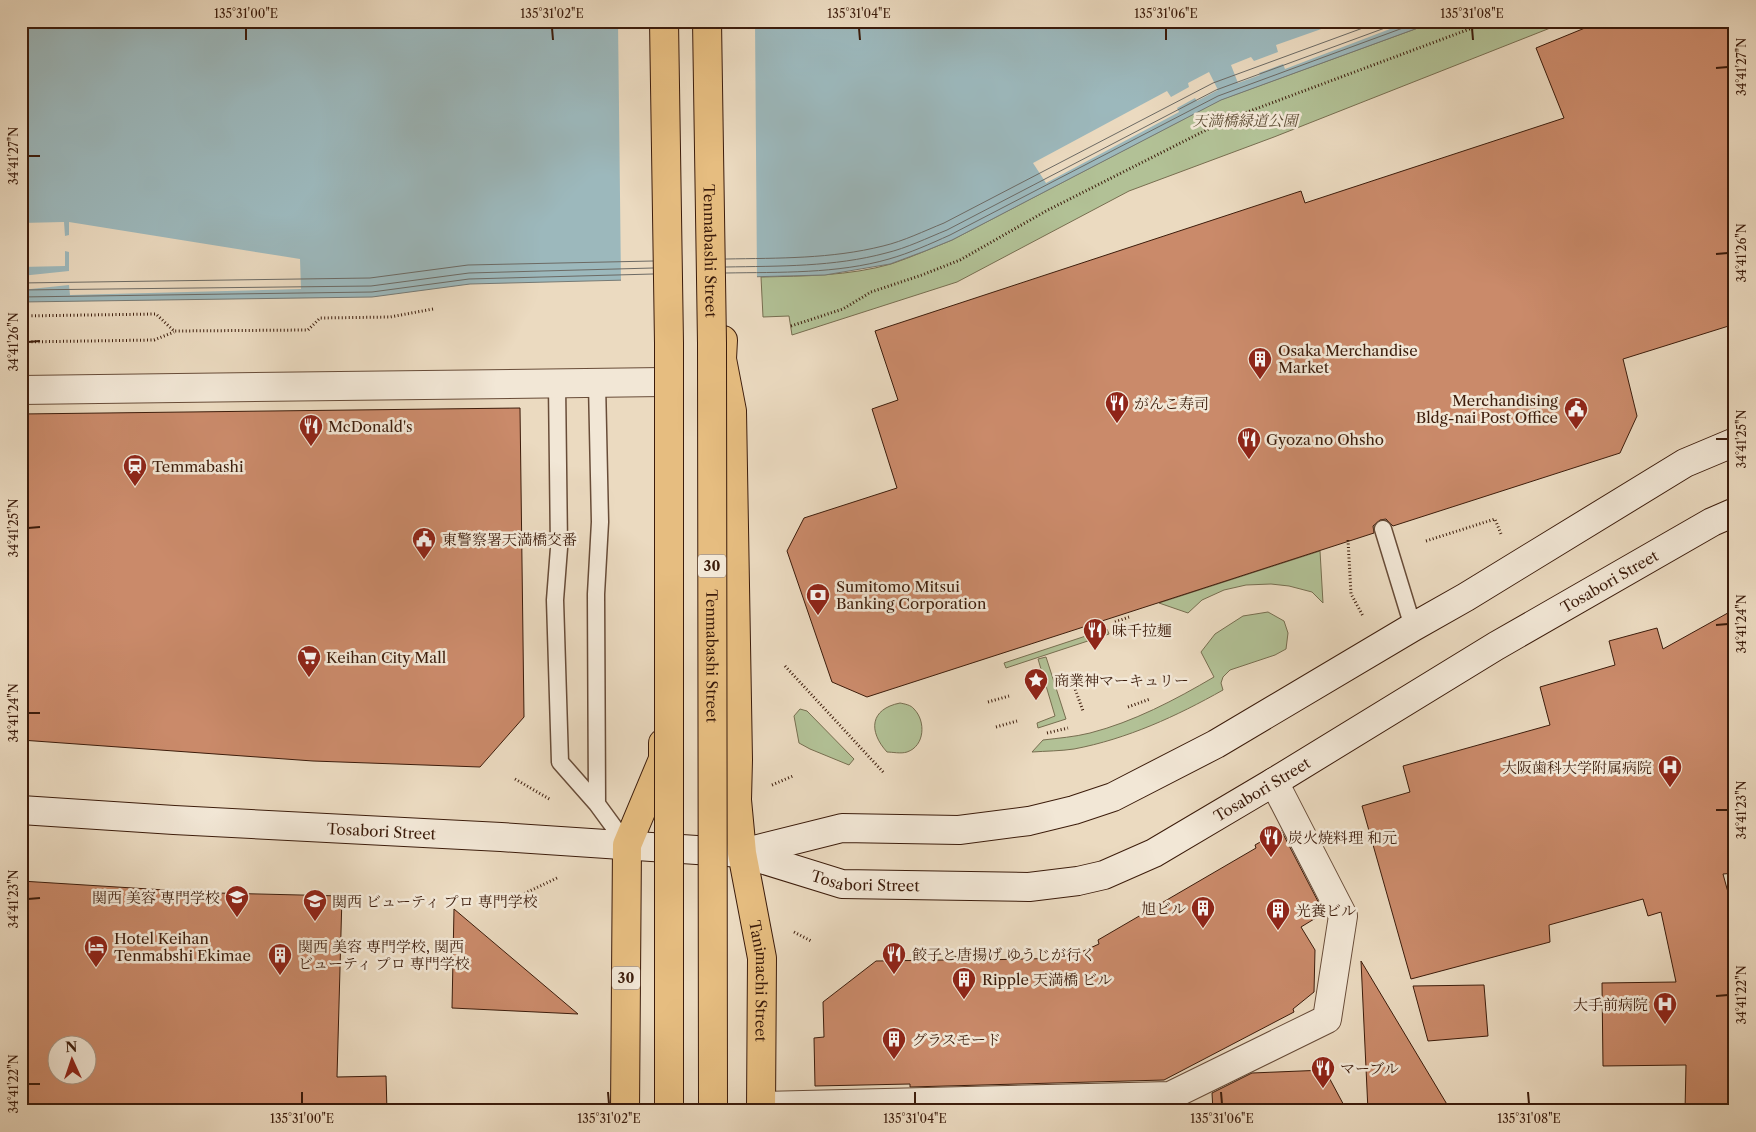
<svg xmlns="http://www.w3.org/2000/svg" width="1756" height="1132" font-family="'Libre Caslon Text','Noto Serif JP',serif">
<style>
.green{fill:#b2c196;stroke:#776e50}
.water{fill:#9cb8bc;stroke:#767a75}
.pier{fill:#ebdac0}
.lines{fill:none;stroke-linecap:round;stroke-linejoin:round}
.shore{stroke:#6c6a64;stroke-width:1}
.building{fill:#ca8a6a;stroke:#3c1c0b;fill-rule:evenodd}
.lane-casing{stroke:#684c38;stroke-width:19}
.street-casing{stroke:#684c38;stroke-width:30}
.secondary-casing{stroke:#3c1c0b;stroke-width:30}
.primary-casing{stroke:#3c1c0b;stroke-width:30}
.path{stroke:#3c1c0b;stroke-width:3;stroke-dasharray:1 2.5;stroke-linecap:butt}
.lane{stroke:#f2e7d6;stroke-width:16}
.street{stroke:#f2e7d6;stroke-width:28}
.secondary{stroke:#f2e7d6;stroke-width:28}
.primary{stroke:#e6bd80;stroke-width:28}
.primary-bridge-casing{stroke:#3c1c0b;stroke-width:30;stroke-linecap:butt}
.primary-bridge{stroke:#e6bd80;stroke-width:28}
.ticks{fill:none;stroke:#3c1c0b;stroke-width:2}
.labels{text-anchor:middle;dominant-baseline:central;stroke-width:5;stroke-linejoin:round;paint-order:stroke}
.shield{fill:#f2e7d6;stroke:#735948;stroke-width:1}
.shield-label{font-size:14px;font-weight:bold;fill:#3c1c0b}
.park-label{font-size:15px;font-style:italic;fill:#5f4e35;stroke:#f2e7d6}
.street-label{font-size:15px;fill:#3c1c0b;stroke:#f2e7d6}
.poi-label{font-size:15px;fill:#3c1c0b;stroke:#f2e7d6;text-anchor:start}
.neatline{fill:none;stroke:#3c1c0b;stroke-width:2}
.ticks-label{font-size:12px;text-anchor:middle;fill:#3c1c0b}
</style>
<rect width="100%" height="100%" fill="#ebdac0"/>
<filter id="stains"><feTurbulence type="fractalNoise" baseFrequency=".004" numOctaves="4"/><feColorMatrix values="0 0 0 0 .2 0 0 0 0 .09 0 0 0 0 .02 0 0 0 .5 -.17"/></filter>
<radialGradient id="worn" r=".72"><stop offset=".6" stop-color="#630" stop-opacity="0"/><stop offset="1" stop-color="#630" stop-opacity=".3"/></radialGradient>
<path class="green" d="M1437,21h131l-294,116 -145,54 -172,91 -165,53 -3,-19 -26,1 -2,-40c43,-1 88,-1 130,-13 21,-7 41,-16 61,-24l268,-140z
M1320,551l3,52 -11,-11 -23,-6 -18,-2 -25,1 -22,5 -22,10 -14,13 -29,-10z
M1268,612l16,9 4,12 -2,16 -11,6 -45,15 -7,7 -2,6 2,7c-46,26 -96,49 -149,59 -13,2 -28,2 -42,3l11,-12c16,-2 31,-3 47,-7 43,-11 85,-33 124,-56l-13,-25 14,-18 28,-18z
M1107,629l2,5 -103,34 -2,-5z
M1046,657l20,62 -28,9 -1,-5 18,-7 -17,-57z
M900,703c5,1 11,2 14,6 12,12 11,37 -7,43 -6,2 -15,0 -20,0 -19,-21 -17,-43 13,-49z
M800,709l7,2 47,48 -5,6 -39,-16 -11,-6 -5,-27z"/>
<path class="water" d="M21,21h1416l-216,79 -269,140 -27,11 -35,13 -65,11 -355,9 -98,13 -351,5z"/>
<path class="pier" d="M618,21h137l2,259 -136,2z
M1344,21h67l-126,48 -2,-5 -24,9 1,2 -22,8 -7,-18 20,-8 3,4 24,-9 -2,-7z
M1209,72l9,18 -21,11 -2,-3 -18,10 2,4 -133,71 -13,-20 134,-72 4,6 18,-10 -1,-4z
M64,222l1,14 4,-1v-13l231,37 1,30 -231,6 -1,-10 -48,5v-14l48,-5v-19l-4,-1v15l-44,1v-44z"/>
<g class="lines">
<path class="shore" d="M726,259c53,-1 105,0 157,-13 21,-5 41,-15 61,-23l269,-140 169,-62
M726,267c53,-1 108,0 160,-14 21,-5 41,-15 61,-23l269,-140 188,-69
M726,273c54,-1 111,1 163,-14 21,-6 41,-15 61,-24l268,-139 204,-75
M21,283l349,-5 98,-13 185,-4
M21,290l350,-4 98,-13 184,-5
M21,297l351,-5 97,-13 184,-5"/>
</g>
<path class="building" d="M1602,21h133v303l-112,35 14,57 -17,37 -227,73 -7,-7 -6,1 -7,6 1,7 -507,164 -35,-15 -45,-131 17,-33 93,-30 -25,-79 26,-9 -23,-69 426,-140 4,12 259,-85 -28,-70z
M520,408l4,309 -44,50 -167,-6 -292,-21v-326z
M1735,609v264l-12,1 12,44v193h-50l1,-46 -83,1 -1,-83 74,-1 -15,-70 -13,4 -5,-17 -94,26 1,17 -139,37 -49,-173 48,-14 -7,-26 147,-41 -10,-38 75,-22 -6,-24 48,-13 6,21z
M1281,830l43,83 -23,14 14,23 -1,42 -21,17 1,3 -130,68 -254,7v-3l-95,2 -1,-48 10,-1 -1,-35 53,-41 69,-1v-3l36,-1v4l87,-2 31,-14 -1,-4 158,-92 -1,-3z
M21,881l160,10v-1l36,1v2l125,3 -5,181 49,-1 1,35h-229v-6l-90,1v5h-47zM58,1044h30v30h-30z
M454,909l124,105 -126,-6z
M1361,961l90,150h-83z
M1484,985l4,51 -60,5 -15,-55z
M1325,1070l22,41h-134l-1,-18 40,-20z"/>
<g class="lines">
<g class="lane-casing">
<path id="lane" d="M557,384l2,164 -4,52 5,162 37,42 30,41
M1383,529l30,98
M597,804l-1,-210 4,-72 -3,-139"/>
</g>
<g class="street-casing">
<path id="street" d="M21,390l642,-8
M761,1106l409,-10 157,-77 16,-103 -69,-134"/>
</g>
<g class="secondary-casing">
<g id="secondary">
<path id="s1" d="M21,810l153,10 327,17 241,16 100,31 187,3 49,-6 26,-6 50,-22 120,-71 222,-136 216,-124 23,-10"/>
<path d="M742,853l100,-25 117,2 70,-9 45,-11 39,-13 103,-53 197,-117 53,-30 219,-134 50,-21"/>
</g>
</g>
<g class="primary-casing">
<g id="primary">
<path id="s2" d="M723,340l-1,19 10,52 6,349 -1,40 5,53 20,105 -1,153"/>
<path d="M625,1111l2,-266 36,-86v-16"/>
</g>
</g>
<path class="path" d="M21,316l135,-2 18,17 134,-1 12,-12 70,-1 43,-8
M791,326l52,-17 28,-17 51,-17 38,-15 86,-49 180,-91 265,-99
M21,342l133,-2 20,-8
M1348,540l3,54 12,22
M1426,541l69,-22 6,15
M1115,622l14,-5
M785,666l99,107
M1073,683l10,28
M988,702l21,-6
M1128,707l22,-8
M996,727l21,-6
M1047,733l21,-5
M515,779l36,21
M772,785l21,-9
M515,898l42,-20
M794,932l17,9"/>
<use href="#lane" class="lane"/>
<use href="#street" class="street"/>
<use href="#secondary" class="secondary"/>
<use href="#primary" class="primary"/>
<g class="primary-bridge-casing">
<g id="primary-bridge">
<path d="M664,21l5,322v768"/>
<path id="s3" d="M707,21l5,322 1,768"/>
</g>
</g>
<use href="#primary-bridge" class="primary-bridge"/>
</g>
<path class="ticks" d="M246,28v12M552,28l1,12M859,28l1,12M1166,28v12M1472,28l1,12M1716,68l12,-1M28,156h12M1716,254l12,-1M28,342l12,-1M1716,439h12M28,528l12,-1M1716,625l12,-1M28,713h12M1716,810h12M28,899l12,-1M1716,996l12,-1M28,1084h12M302,1092v12M608,1092l1,12M915,1092v12M1221,1092l1,12M1528,1092l1,12"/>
<defs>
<g id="building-pin" transform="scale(1.25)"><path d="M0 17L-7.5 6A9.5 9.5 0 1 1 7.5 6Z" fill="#8f2418" stroke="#f2e7d6"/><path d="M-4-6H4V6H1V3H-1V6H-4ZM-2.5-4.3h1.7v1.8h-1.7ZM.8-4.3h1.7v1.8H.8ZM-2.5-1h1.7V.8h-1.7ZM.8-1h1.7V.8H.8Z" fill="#fff"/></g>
<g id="restaurant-pin" transform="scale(1.25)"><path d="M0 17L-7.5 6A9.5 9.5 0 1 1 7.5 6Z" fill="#8f2418" stroke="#f2e7d6"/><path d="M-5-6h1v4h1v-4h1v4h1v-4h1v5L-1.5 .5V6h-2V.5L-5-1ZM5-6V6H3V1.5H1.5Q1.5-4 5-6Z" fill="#fff"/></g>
<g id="civic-pin" transform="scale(1.25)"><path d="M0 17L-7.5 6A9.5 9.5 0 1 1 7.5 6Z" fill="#8f2418" stroke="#f2e7d6"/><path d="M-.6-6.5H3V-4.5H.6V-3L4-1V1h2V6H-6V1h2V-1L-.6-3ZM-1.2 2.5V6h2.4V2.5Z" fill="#fff"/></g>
<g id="station-pin" transform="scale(1.25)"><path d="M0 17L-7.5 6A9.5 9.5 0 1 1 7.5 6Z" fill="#8f2418" stroke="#f2e7d6"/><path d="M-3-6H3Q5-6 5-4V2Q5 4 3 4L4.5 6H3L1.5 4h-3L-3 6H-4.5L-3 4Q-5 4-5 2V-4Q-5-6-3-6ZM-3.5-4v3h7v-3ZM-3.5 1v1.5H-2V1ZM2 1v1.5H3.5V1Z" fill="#fff"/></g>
<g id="bank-pin" transform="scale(1.25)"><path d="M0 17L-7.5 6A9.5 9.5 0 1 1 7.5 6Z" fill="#8f2418" stroke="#f2e7d6"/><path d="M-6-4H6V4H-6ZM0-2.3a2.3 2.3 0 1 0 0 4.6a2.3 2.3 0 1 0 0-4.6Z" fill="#fff"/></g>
<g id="supermarket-pin" transform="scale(1.25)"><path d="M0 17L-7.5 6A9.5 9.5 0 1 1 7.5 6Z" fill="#8f2418" stroke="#f2e7d6"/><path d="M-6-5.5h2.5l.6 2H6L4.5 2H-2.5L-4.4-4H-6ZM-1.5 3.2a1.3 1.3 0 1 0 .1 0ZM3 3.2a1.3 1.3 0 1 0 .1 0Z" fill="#fff"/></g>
<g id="sight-pin" transform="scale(1.25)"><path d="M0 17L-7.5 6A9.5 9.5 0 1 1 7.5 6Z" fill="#8f2418" stroke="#f2e7d6"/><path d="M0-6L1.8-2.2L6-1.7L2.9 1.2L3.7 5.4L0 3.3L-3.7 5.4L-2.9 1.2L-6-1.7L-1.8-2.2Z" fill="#fff"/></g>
<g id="hospital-pin" transform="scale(1.25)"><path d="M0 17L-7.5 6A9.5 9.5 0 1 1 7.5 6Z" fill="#8f2418" stroke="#f2e7d6"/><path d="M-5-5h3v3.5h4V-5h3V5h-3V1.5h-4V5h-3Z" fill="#fff"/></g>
<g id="university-pin" transform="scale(1.25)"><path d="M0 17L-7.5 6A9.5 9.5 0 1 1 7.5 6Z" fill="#8f2418" stroke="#f2e7d6"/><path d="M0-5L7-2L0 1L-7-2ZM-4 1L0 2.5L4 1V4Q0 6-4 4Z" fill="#fff"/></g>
<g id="hotel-pin" transform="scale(1.25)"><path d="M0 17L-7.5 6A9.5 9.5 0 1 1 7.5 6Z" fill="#8f2418" stroke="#f2e7d6"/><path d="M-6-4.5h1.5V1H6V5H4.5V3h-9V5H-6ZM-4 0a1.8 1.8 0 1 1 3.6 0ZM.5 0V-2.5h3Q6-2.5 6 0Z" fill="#fff"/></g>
</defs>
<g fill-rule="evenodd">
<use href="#building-pin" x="1260" y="359"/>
<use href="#restaurant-pin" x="1117" y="403"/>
<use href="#civic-pin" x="1576" y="409"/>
<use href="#restaurant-pin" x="311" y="426"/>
<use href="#restaurant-pin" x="1249" y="439"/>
<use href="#station-pin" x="135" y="466"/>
<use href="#civic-pin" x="424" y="539"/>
<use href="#bank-pin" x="818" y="595"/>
<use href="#restaurant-pin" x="1095" y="630"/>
<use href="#supermarket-pin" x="309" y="657"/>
<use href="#sight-pin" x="1036" y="680"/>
<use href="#hospital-pin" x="1670" y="767"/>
<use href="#restaurant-pin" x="1271" y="837"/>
<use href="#university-pin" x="237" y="897"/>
<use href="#university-pin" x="315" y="901"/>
<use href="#building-pin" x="1203" y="908"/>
<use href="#building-pin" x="1278" y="910"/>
<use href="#hotel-pin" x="96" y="947"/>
<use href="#restaurant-pin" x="894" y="954"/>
<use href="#building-pin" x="280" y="955"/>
<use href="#building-pin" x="964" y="979"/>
<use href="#hospital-pin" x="1665" y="1004"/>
<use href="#building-pin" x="894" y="1039"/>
<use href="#restaurant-pin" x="1323" y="1068"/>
</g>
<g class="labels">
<g class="shield">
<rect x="698" y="554.5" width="28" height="23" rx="4"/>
<rect x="612" y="966.5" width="28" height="23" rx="4"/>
</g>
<g class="shield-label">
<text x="712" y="566">30</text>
<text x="626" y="978">30</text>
</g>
<g class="park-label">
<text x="1245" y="120">天満橋緑道公園</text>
</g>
<g class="street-label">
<text stroke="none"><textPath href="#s3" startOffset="230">Tenmabashi Street</textPath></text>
<text stroke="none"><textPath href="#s1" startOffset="1675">Tosabori Street</textPath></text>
<text stroke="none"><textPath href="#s3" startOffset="635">Tenmabashi Street</textPath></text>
<text stroke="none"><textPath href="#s1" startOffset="1270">Tosabori Street</textPath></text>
<text stroke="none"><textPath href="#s1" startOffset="361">Tosabori Street</textPath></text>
<text stroke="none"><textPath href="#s1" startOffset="850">Tosabori Street</textPath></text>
<text stroke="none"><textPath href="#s2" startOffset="644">Tanimachi Street</textPath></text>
</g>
<g class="poi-label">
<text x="1278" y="350">Osaka Merchandise<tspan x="1278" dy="17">Market</tspan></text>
<text x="1558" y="400" text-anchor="end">Merchandising<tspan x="1558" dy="17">Bldg-nai Post Office</tspan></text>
<text x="1134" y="403">がんこ寿司</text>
<text x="328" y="426">McDonald's</text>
<text x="1266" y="439">Gyoza no Ohsho</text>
<text x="152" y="466">Temmabashi</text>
<text x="442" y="539">東警察署天満橋交番</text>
<text x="836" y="586">Sumitomo Mitsui<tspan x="836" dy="17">Banking Corporation</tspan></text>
<text x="1112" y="630">味千拉麺</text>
<text x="326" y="657">Keihan City Mall</text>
<text x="1054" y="680">商業神マーキュリー</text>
<text x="1652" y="767" text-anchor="end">大阪歯科大学附属病院</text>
<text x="1288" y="837">炭火焼料理 和元</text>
<text x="220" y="897" text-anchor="end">関西 美容 専門学校</text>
<text x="332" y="901">関西 ビューティ プロ 専門学校</text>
<text x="1186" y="908" text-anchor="end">旭ビル</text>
<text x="1296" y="910">光養ビル</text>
<text x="114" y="938">Hotel Keihan<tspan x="114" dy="17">Tenmabshi Ekimae</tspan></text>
<text x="298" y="946">関西 美容 専門学校, 関西<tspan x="298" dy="17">ビューティ プロ 専門学校</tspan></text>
<text x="912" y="954">餃子と唐揚げ ゆうじが行く</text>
<text x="982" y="979">Ripple 天満橋 ビル</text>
<text x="1648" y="1004" text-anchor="end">大手前病院</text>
<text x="912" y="1039">グラスモード</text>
<text x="1340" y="1068">マーブル</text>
</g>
</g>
<rect width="1756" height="1132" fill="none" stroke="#ebdac0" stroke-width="55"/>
<g transform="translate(72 1060) rotate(357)"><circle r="24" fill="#f2e7d6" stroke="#a99685"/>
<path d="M0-4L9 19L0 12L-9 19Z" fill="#8f2418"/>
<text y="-8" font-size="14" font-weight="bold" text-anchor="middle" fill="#3c1c0b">N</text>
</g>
<rect x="28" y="28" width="1700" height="1076" class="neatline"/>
<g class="ticks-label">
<text x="246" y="18">135°31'00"E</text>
<text x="552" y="18">135°31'02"E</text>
<text x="859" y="18">135°31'04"E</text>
<text x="1166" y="18">135°31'06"E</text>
<text x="1472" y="18">135°31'08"E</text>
<text transform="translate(1742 67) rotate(-90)" y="4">34°41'27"N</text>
<text transform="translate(14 156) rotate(-90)" y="4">34°41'27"N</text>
<text transform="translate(1742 253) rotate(-90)" y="4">34°41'26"N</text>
<text transform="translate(14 342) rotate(-90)" y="4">34°41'26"N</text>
<text transform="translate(1742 439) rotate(-90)" y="4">34°41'25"N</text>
<text transform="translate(14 528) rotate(-90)" y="4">34°41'25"N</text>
<text transform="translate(1742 624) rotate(-90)" y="4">34°41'24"N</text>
<text transform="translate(14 713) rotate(-90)" y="4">34°41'24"N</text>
<text transform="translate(1742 810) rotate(-90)" y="4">34°41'23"N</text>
<text transform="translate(14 899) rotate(-90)" y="4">34°41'23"N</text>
<text transform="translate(1742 995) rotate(-90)" y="4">34°41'22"N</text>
<text transform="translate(14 1084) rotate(-90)" y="4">34°41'22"N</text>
<text x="302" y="1123">135°31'00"E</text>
<text x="609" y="1123">135°31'02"E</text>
<text x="915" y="1123">135°31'04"E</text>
<text x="1222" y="1123">135°31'06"E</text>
<text x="1529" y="1123">135°31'08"E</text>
</g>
<rect width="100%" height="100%" filter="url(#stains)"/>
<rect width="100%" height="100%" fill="url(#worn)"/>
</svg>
